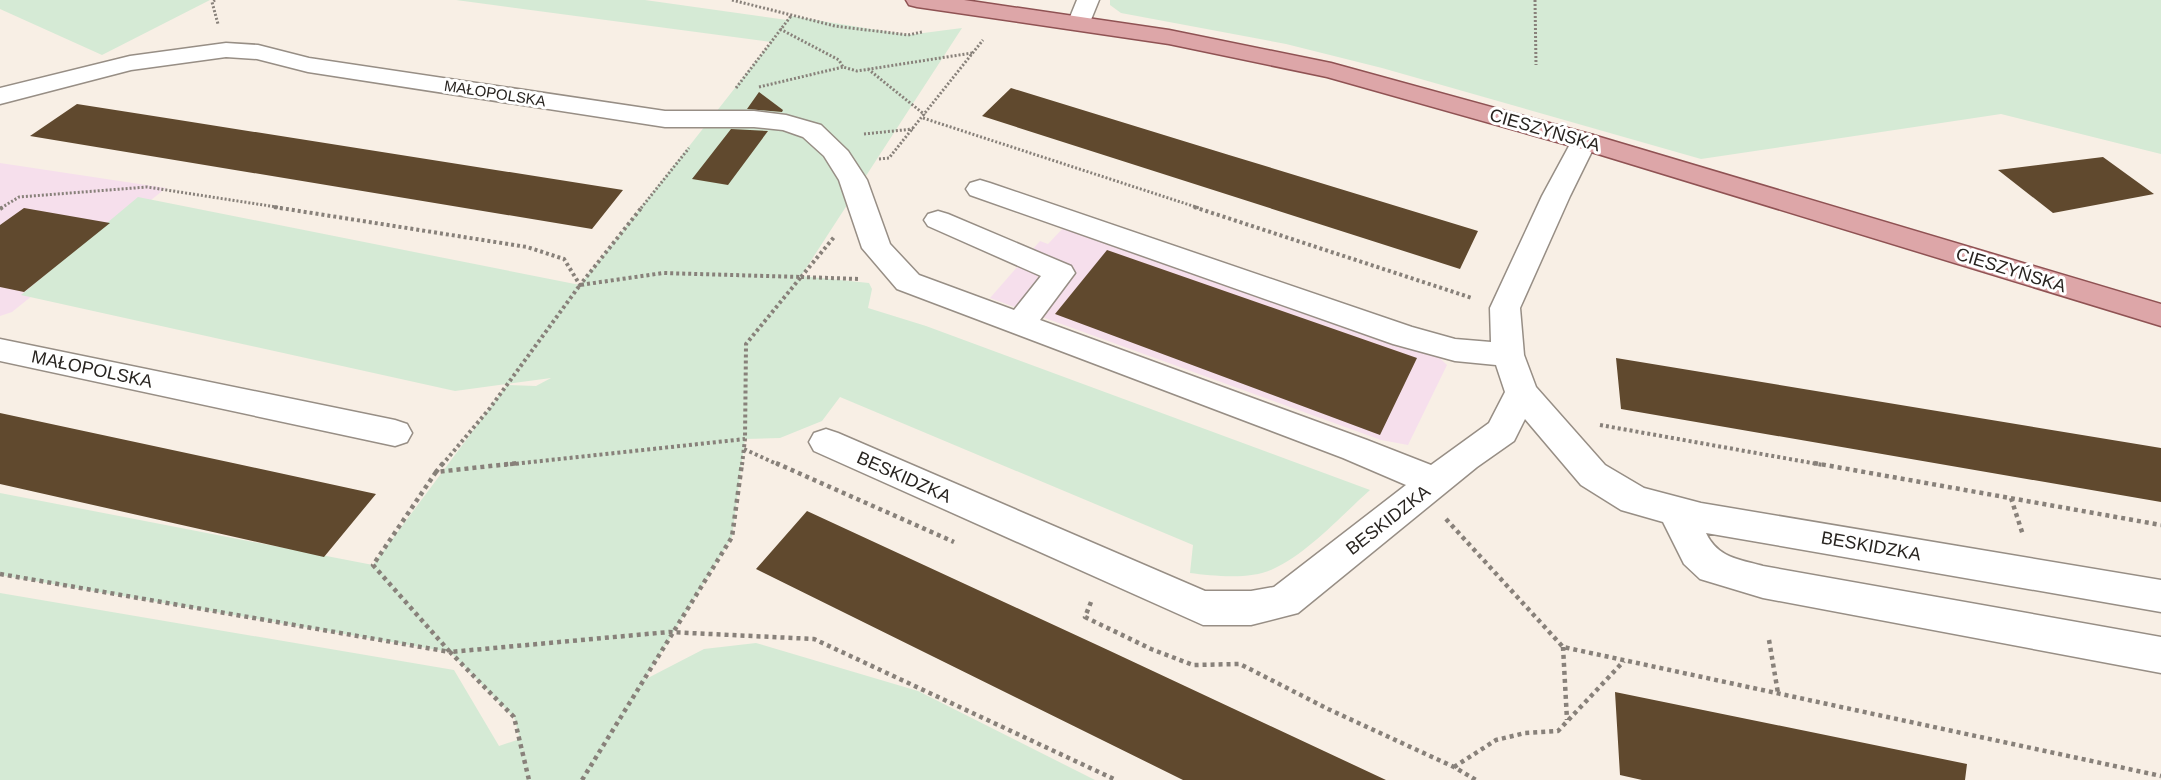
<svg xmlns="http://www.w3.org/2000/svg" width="2161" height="780" font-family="Arial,sans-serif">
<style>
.commercial{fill:#f6dfec}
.green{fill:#d5ead5}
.building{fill:#60492e}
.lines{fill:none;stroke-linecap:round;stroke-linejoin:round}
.minor-casing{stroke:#978e85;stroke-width:3}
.major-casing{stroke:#8f5253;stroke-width:3}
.path-far2{stroke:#88817a;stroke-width:3;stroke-dasharray:2 2;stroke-linecap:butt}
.path-far1{stroke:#88817a;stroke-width:4;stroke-dasharray:3 3;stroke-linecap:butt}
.path{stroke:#88817a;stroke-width:4.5;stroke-dasharray:4 4;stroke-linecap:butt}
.minor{fill:#fff;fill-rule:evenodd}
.major{fill:#dda6a8;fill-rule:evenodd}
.labels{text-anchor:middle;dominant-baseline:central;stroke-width:6;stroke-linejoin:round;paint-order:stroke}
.far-street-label{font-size:15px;fill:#282420;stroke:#fff}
.street-label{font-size:18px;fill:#282420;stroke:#fff}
</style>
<rect width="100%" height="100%" fill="#f8efe5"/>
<path class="commercial" d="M0,163l166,25 -154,124 -12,4z
M1065,226l365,123 17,16 -39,80 -27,-5 -391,-142 50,-57 8,3z"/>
<path class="green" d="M0,0h210l-108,55 -102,-46z
M456,0h189l142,20 4,-4 117,19 54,-7 -161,248 68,7 3,6 -4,19 58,18 444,164c-28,25 -62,63 -97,79 -23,11 -59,7 -83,4l3,-28 -353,-148 -18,24 -42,17 -35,1 -13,98 -88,143 60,-31 52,-6 162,48 177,89h-1095v-187l454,77 45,76 21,-7 -6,-22 -64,-65 -450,-77v-82l373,72 134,-180 29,1 15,-8 -96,13 -434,-96 117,-98 442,88 191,-243z
M1110,0h1051v154l-160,-40 -300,45 -319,-91 -96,-24 -165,-31 -11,-8z"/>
<path class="building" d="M1011,88l218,67 249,76 -18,38 -478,-153z
M759,92l24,18 -1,2 -35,-3z
M77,104l102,16 444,70 -31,39 -562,-93z
M731,129l37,2 -40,54 -36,-6z
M2103,157l51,37 -101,19 -55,-43z
M24,208l86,15 -86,69 -24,-5v-62z
M1107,250l310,108 -37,77 -325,-121z
M1616,358l545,90v54l-540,-93z
M0,413l233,50 143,31 -52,63 -324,-73z
M807,511l301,139 278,130h-203l-427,-211z
M1615,692l352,72 -2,16h-323l-22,-5z"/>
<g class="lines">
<g class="minor-casing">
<path id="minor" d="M1077,0h22l-11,27 -8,2 -8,-2 -4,-5z
M226,43l32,2 51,13 356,53h89l32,4 35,10 27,26 19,29 23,64 29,31 95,35 27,-34 -113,-50 -4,-6 4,-6 10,-3 10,3 123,52 4,7 -35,47 327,120 64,25 58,-42 16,-31 -9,-27 -41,-4 -62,-17 -423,-149 -4,-6 4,-6 10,-3 10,3 422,144 43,12 36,3 -1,-34 52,-112 33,-61 9,-2 9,2 4,6 -27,55 -50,112 4,47 12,32 69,78 39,23 57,15 460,77v32l-455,-79c12,25 32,26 57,33l398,71v36l-398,-75 -63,-19 -16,-15 -21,-42 -42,-12 -40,-25 -56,-66 -11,22 -37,26 -179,146 -47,12h-48l-389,-174 -5,-9 5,-9 12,-4 12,4 367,158h46l23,-4 132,-102 -63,-27 -446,-169 -35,-41 -23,-68 -15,-24 -21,-19 -20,-7 -29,-3h-89l-357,-55 -51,-13 -31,-2 -95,13 -131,34v-16l130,-32z
M0,339l395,81 12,4 5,9 -5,9 -12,4 -395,-85z"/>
</g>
<g class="major-casing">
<path id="major" d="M906,0h58l205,30 162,33 262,72 568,169v22l-586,-179 -248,-70 -158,-33 -252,-37 -8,-2z"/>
</g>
<path class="path-far2" d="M215,0l-3,2 6,22
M732,0l103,26 73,9 14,-3
M1535,0l1,65
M780,29l59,31 4,7 14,4 115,-18
M868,69l57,46
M759,87l84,-20
M736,88l55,-72
M923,118l276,90
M864,134l49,-5
M879,159l10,-1 94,-118
M1,208l18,-11 128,-10 136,21
M641,208l48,-60"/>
<path class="path-far1" d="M274,207l253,40 37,12 16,26 62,-78
M1194,207l278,91
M0,209l3,-2
M801,277l58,2
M801,277l34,-41
M1600,425l223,40
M744,449l35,16
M442,465l48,-57 90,-123 83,-12 138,4
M504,465l241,-26 1,-95 55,-67
M742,465l3,-26"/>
<path class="path" d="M443,463l-7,9 82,-9
M776,463l178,79
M1814,463l347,62
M436,472l-63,93 77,87 219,-20 145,7 302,141
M2011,498l12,37
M1446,519l117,128 598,129
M0,574l450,78 64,65 15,63
M1091,602l-6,15 66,32 42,16 47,-1 88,45 126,58 22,13
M1769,640l9,53
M1563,647l4,73
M1454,767l42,-27 29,-7 33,-2 66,-70
M582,780l150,-243 10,-74"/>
<use href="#minor" class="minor"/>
<use href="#major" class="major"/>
</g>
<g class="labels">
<g class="far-street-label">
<text transform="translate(495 93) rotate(9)">MAŁOPOLSKA</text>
</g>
<g class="street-label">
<text transform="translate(1545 130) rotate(16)">CIESZYŃSKA</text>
<text transform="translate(2011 270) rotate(17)">CIESZYŃSKA</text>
<text transform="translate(92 369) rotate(12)">MAŁOPOLSKA</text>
<text transform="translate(904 477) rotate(24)">BESKIDZKA</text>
<text transform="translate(1388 520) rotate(-38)">BESKIDZKA</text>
<text transform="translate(1871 546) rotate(10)">BESKIDZKA</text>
</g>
</g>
</svg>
